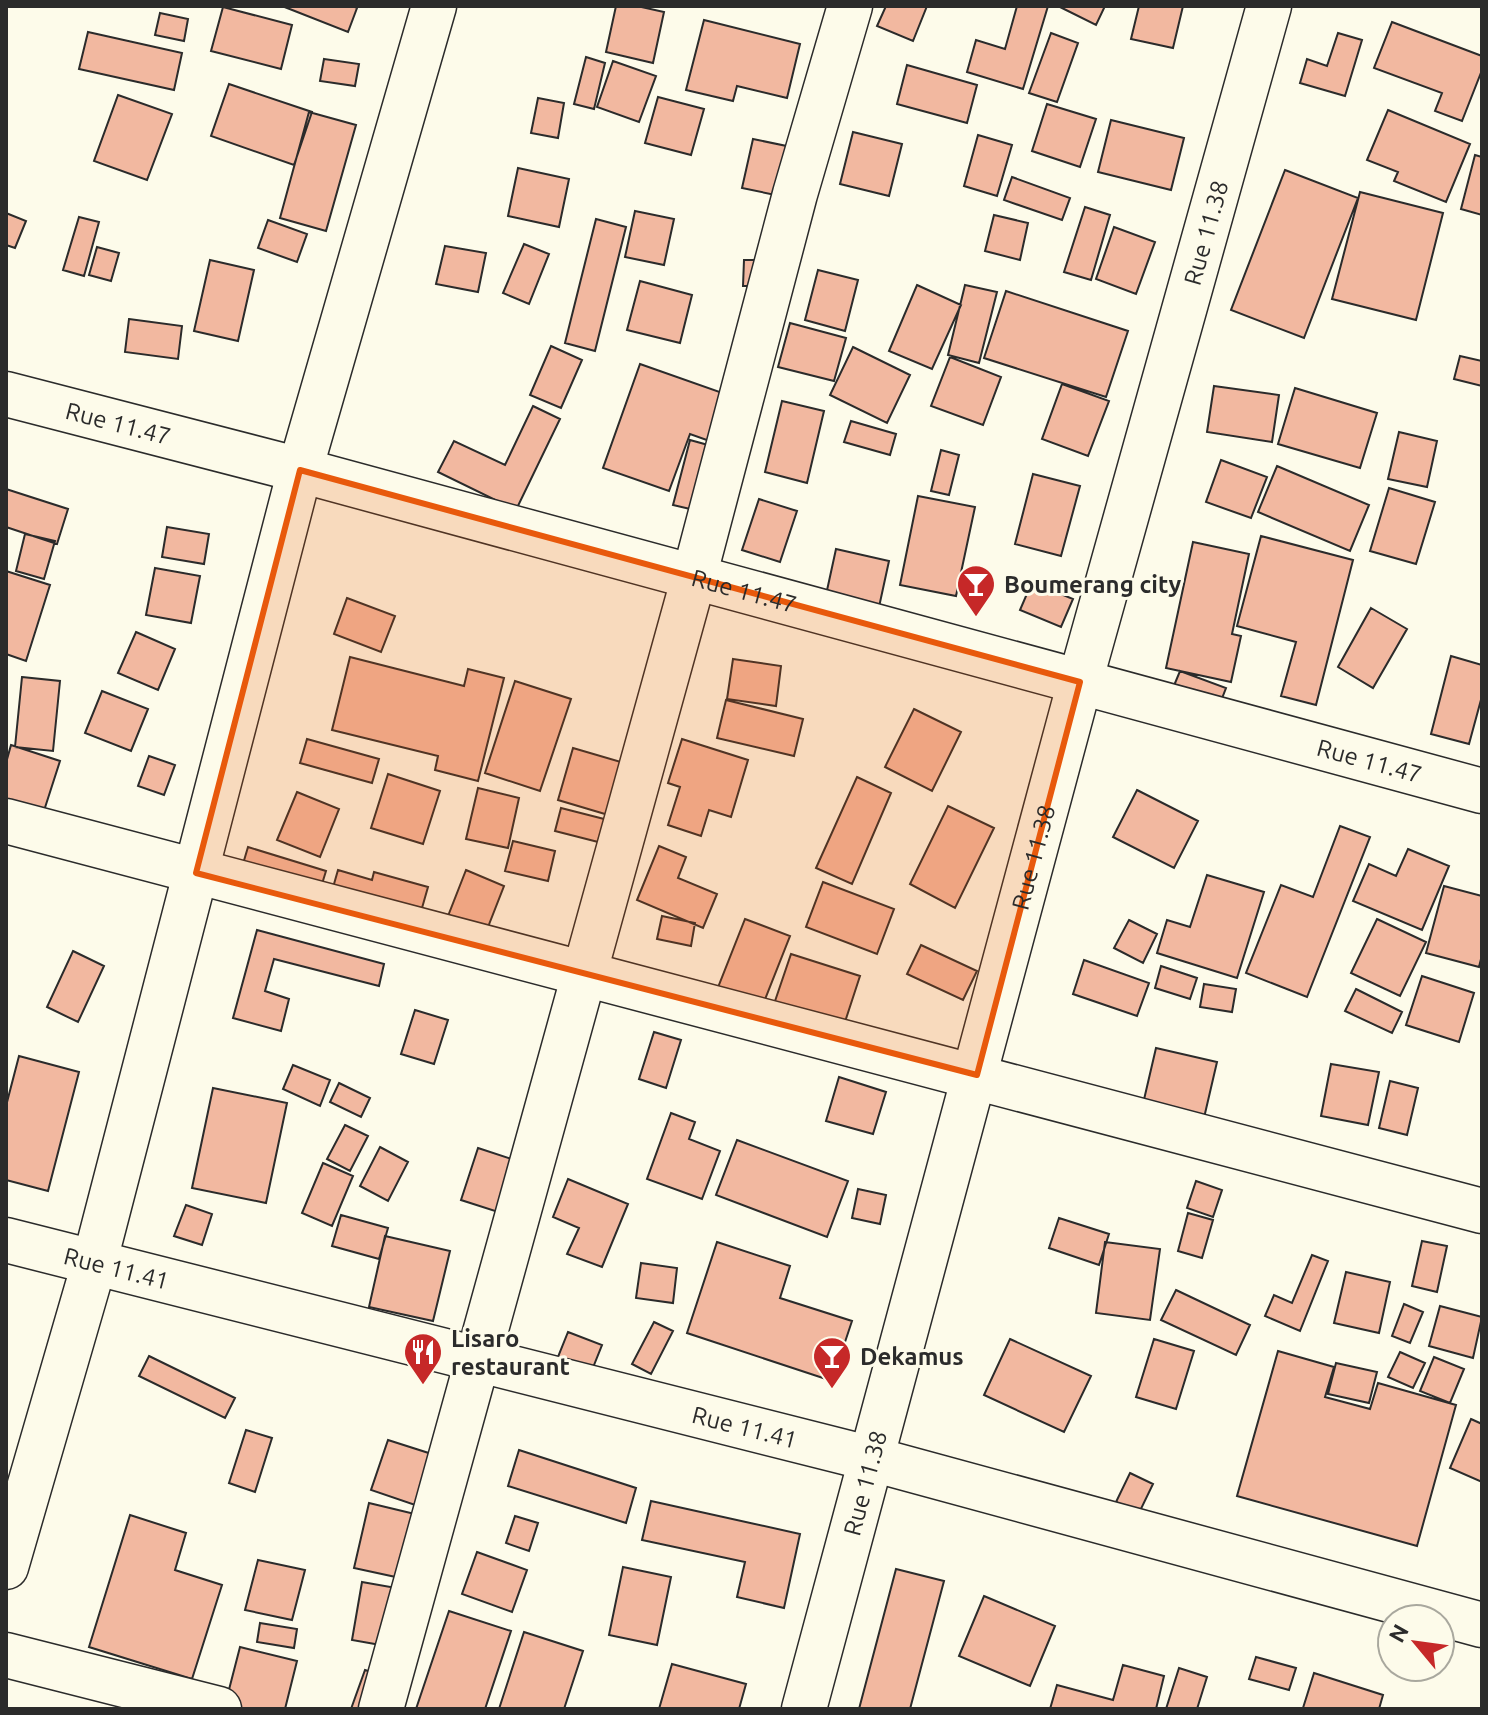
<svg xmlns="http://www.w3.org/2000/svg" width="1488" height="1715" font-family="Ubuntu,sans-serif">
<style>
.building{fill:#f2b8a0;stroke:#2b2b2b;stroke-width:2}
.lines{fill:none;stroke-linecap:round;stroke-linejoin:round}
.minor-casing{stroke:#2b2b2b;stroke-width:47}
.minor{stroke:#fdfbea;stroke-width:44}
.marked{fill:#e8590c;fill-opacity:0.2;stroke:#e8590c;stroke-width:6;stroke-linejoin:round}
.labels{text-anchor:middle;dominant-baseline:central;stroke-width:6;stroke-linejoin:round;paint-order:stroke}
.street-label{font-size:24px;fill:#2b2b2b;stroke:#fdfbea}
.poi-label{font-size:24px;font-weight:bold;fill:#2b2b2b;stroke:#fdfbea;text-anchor:start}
</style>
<rect width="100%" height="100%" fill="#fdfbea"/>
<path class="building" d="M282,6h71l4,2 -9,24z
M616,6h21l27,6 -11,51 -47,-11z
M886,6h41l-14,35 -36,-15z
M1017,6h31l-25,83 -56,-17 9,-32 29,9z
M1058,6h47l-9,19z
M1139,6h44l-10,42 -42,-9z
M223,7l69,18 -11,44 -70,-18z
M160,13l28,6 -4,22 -29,-6z
M704,20l96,24 -13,54 -50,-12 -4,15 -47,-11z
M1392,22l90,34v14l-20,51 -27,-10 7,-18 -68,-25z
M88,32l94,21 -8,37 -95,-21z
M1051,33l27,10 -21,59 -28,-9z
M1338,33l24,7 -17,56 -45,-13 7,-24 20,7z
M586,57l19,6 -11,46 -20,-5z
M324,59l35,5 -4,22 -35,-5z
M613,61l43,15 -17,46 -42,-15z
M907,65l70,20 -10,38 -70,-19z
M229,84l83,28 -18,53 -83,-29z
M118,95l54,19 -25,66 -53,-19z
M658,97l46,12 -13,46 -46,-12z
M538,98l26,5 -6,35 -27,-5z
M1047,104l49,15 -16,48 -48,-16z
M1388,110l82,34 -24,58 -52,-21 4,-9 -31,-12z
M309,112l47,13 -30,106 -46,-13z
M1111,120l73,18 -13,52 -73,-18z
M853,132l49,12 -13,52 -49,-12z
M978,135l34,10 -15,51 -33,-10z
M753,139l53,11 -11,49 -53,-11z
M1475,155l7,2v58l-21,-6z
M518,168l51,11 -10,48 -51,-11z
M1285,170l73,28 -54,140 -73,-28z
M1012,177l58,21 -8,22 -58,-20z
M1360,192l83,21 -27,107 -84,-21z
M1085,207l25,8 -19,65 -27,-8z
M635,211l39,8 -10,46 -39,-8z
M6,213l20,8 -11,27 -9,-3z
M994,215l34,8 -8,37 -35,-9z
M79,217l20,5 -15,54 -21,-6z
M596,219l30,8 -31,124 -30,-8z
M268,220l39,14 -10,28 -39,-14z
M1114,227l41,15 -19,52 -40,-15z
M524,244l25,10 -20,50 -26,-11z
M445,246l41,7 -8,39 -42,-8z
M97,247l22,6 -8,28 -22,-6z
M210,260l44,10 -16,71 -44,-10z
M744,260h23l-1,26h-23z
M818,270l40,10 -13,51 -40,-11z
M640,281l52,14 -12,48 -53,-13z
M917,285l44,20 -29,64 -43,-18z
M965,285l32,7 -18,71 -31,-8z
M1006,291l122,40 -22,66 -122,-39z
M129,319l53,7 -4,33 -53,-7z
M790,323l56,15 -12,43 -56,-14z
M551,346l31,14 -21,48 -31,-13z
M853,347l57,28 -23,48 -57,-28z
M1460,356l22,5v25l-28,-7z
M950,357l51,20 -18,48 -52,-19z
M640,364l94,33 -16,47 -28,-10 -21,57 -66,-23z
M1062,384l47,17 -21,55 -46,-17z
M1214,386l65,9 -7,47 -65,-10z
M1295,388l82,25 -17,55 -82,-24z
M782,401l42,10 -17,72 -42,-11z
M533,406l27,13 -44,91 -78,-38 16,-31 51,24z
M851,421l45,13 -6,21 -46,-13z
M1399,432l38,9 -10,46 -39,-8z
M690,440l29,8 -16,64 -30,-7z
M941,450l18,5 -10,40 -18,-4z
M1221,460l46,17 -16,41 -45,-16z
M1277,466l92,39 -19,46 -92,-39z
M1033,474l47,12 -19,70 -46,-12z
M1389,488l46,14 -19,62 -46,-13z
M6,489l62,20 -11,35 -51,-17z
M918,496l57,11 -19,89 -56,-11z
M759,499l38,12 -17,51 -38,-12z
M167,527l42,7 -5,30 -42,-7z
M25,534l30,7 -11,38 -28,-8z
M1261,536l92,24 -37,145 -35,-9 15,-54 -59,-16z
M1193,542l56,12 -17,80 9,2 -10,46 -65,-14z
M836,549l53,12 -10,46 -53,-12z
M155,568l45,8 -9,47 -45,-8z
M6,571l44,14 -24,76 -20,-7z
M1032,582l41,17 -12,28 -41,-17z
M347,598l48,18 -14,36 -47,-18z
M1371,608l36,21 -34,59 -35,-21z
M136,632l39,17 -17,41 -40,-17z
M1451,656l31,9v31l-13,48 -38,-10z
M350,657l114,29 4,-17 36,9 -26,103 -43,-11 3,-14 -106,-26z
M733,659l48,7 -5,40 -49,-7z
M1180,671l46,17 -7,18 -46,-18z
M22,677l38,4 -7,70 -38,-4z
M515,681l56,18 -31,92 -55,-18z
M102,691l46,18 -17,42 -46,-18z
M726,700l77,19 -9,37 -77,-18z
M914,709l47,23 -29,59 -47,-24z
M307,739l72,20 -7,24 -72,-20z
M682,739l66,21 -17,57 -22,-7 -8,26 -33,-11 12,-38 -12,-4z
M11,745l49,16 -19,59 -35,-11v-46z
M573,748l58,17 -16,52 -57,-17z
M149,756l26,9 -11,30 -26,-9z
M388,774l52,17 -17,53 -52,-16z
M857,777l34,16 -39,91 -36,-16z
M478,788l41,10 -11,50 -42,-9z
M1137,790l61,31 -24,47 -61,-31z
M297,792l42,17 -19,48 -43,-17z
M948,806l46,22 -39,80 -45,-24z
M561,808l51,13 -6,23 -51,-13z
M1340,826l30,11 -63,160 -61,-24 35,-88 32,12z
M513,841l42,10 -7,30 -43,-10z
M659,846l27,11 -8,21 39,16 -14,34 -66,-28z
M248,847l78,24 -8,26 -78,-23z
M1408,849l41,17 -27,64 -69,-29 16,-37 27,12z
M338,870l34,10 2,-8 54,15 -14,49 -88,-24z
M466,870l38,16 -25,64 -38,-16z
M1207,875l57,17 -27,86 -80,-25 10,-33 23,7z
M823,882l71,27 -17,45 -71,-27z
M1444,886l38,10v59l-3,12 -53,-14z
M662,916l33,7 -4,23 -34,-7z
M745,919l45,17 -28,71 -45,-17z
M1377,919l49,23 -26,54 -49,-23z
M1129,920l28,14 -14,29 -29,-15z
M257,930l127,34 -5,22 -105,-27 -9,32 24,8 -8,32 -48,-13z
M921,945l56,26 -14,29 -56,-26z
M73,951l31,15 -26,56 -31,-15z
M791,954l69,22 -17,52 -70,-21z
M1084,960l65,23 -12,33 -64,-22z
M1161,966l36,12 -7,21 -35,-11z
M1422,976l52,17 -15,49 -53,-17z
M1204,984l32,5 -4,23 -32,-5z
M1356,989l46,23 -10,21 -47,-22z
M415,1010l33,10 -14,44 -33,-10z
M654,1032l27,8 -15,48 -27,-9z
M1156,1048l61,14 -17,73 -61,-14z
M19,1056l60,16 -31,119 -42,-11v-74z
M1331,1064l48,8 -11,53 -47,-9z
M293,1065l37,15 -10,26 -37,-17z
M839,1077l47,15 -13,42 -47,-13z
M1390,1081l28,7 -11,47 -28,-7z
M339,1083l31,15 -9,19 -31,-15z
M213,1088l74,15 -21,100 -74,-15z
M671,1113l24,9 -6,17 31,12 -18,48 -55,-20z
M345,1125l23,11 -18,35 -23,-12z
M737,1140l111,41 -21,56 -111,-42z
M380,1147l28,15 -20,39 -28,-15z
M478,1148l52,17 -16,52 -53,-17z
M323,1163l30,13 -21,50 -30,-13z
M568,1179l60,25 -26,63 -35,-13 12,-26 -26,-11z
M1196,1181l26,9 -9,27 -26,-9z
M858,1189l28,6 -6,29 -28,-6z
M186,1205l26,9 -10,31 -28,-9z
M1188,1213l25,7 -11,38 -24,-7z
M341,1215l47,13 -9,31 -47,-13z
M1059,1218l50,16 -10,31 -50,-17z
M385,1236l65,15 -17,70 -64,-14z
M1422,1241l25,5 -10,46 -25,-6z
M717,1242l73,24 -10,32 72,23 -20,60 -145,-48z
M1105,1242l55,7 -10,71 -54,-7z
M1312,1255l16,6 -28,70 -35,-15 9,-21 18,8z
M641,1263l36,5 -4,35 -37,-5z
M1346,1272l44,10 -11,51 -45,-10z
M1176,1290l74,35 -14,30 -75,-35z
M1404,1304l19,8 -13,31 -18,-7z
M1440,1306l42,11 -9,41 -44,-12z
M654,1322l19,9 -22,43 -19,-10z
M568,1332l34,13 -10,25 -34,-13z
M1010,1339l81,37 -27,56 -80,-37z
M1154,1339l40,12 -18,58 -40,-12z
M1278,1351l56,16 -9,30 45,12 8,-26 78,22 -39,141 -180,-50z
M1400,1352l25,11 -12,25 -25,-11z
M149,1356l86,42 -10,20 -86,-42z
M1434,1357l30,12 -14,34 -30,-12z
M1336,1363l41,9 -8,31 -41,-9z
M1471,1419l11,5v58l-32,-14z
M246,1430l26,8 -17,54 -26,-9z
M388,1440l50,16 -17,51 -50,-17z
M519,1450l117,38 -10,35 -118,-37z
M1130,1473l23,11 -14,29 -23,-11z
M651,1501l149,33 -16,74 -47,-11 8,-35 -103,-22z
M369,1503l50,12 -14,64 -51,-11z
M130,1515l56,18 -11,37 47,15 -30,94 -103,-32z
M515,1516l23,7 -9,28 -23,-8z
M477,1552l50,18 -15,42 -50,-18z
M258,1560l47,10 -13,50 -47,-10z
M623,1567l48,10 -14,68 -48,-10z
M896,1569l48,12 -34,128h-51z
M362,1582l40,7 -10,58 -40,-7z
M984,1596l71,30 -25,60 -71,-30z
M449,1611l62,20 -26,78h-69z
M260,1623l37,6 -3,19 -37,-6z
M524,1632l59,19 -19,58h-65z
M240,1647l57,14 -12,48h-61z
M1256,1657l40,11 -7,22 -40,-11z
M672,1664l74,20 -7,25h-80z
M1123,1665l41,11 -8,33h-106l7,-24 56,15z
M1179,1668l28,9 -10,32h-31z
M365,1670l24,8 -11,31h-27z
M1314,1673l69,22 -4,14 -76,-1z"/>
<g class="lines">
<g class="minor-casing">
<g id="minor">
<path id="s1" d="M6,394l294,76 1182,321"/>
<path d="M6,821l1476,390"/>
<path id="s2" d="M6,1240l866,219 610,166"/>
<path d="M6,1567l88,-303 206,-794 134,-464"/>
<path d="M6,1655l213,54"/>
<path d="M381,1709l313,-1132 101,-383 55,-188"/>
<path id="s3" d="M804,1709l276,-1027 189,-676"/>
</g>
</g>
<use href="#minor" class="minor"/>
</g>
<path class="marked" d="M300,470l780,212 -103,393 -781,-202z"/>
<defs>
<g id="bar-pin" transform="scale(2)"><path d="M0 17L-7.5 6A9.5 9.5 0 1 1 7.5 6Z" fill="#c62828" stroke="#fdfbea"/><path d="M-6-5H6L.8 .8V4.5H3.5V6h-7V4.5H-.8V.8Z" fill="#fff"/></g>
<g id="restaurant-pin" transform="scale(2)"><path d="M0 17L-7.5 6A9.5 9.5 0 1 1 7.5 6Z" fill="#c62828" stroke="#fdfbea"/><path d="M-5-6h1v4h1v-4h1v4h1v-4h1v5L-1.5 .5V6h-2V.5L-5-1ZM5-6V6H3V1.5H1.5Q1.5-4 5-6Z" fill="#fff"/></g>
</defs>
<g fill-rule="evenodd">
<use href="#bar-pin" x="976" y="584"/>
<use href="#restaurant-pin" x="423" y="1352"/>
<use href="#bar-pin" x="832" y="1356"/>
</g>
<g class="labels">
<g class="street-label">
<text stroke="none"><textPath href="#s3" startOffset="1530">Rue 11.38</textPath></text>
<text stroke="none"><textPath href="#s1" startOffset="116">Rue 11.47</textPath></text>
<text stroke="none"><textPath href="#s1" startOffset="764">Rue 11.47</textPath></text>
<text stroke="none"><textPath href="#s1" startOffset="1412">Rue 11.47</textPath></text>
<text stroke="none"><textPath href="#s3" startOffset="882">Rue 11.38</textPath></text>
<text stroke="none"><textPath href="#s2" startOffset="114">Rue 11.41</textPath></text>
<text stroke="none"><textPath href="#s2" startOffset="762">Rue 11.41</textPath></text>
<text stroke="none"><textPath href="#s3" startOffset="234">Rue 11.38</textPath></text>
</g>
<g class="poi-label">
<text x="1004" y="584">Boumerang city</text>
<text x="451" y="1338">Lisaro<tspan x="451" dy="28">restaurant</tspan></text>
<text x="860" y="1356">Dekamus</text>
</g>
</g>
<rect width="1488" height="1715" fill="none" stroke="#2b2b2b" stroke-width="16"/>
<g transform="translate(1416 1643) rotate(299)"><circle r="38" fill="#fdfbea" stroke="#a9a89e" stroke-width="2"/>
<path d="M0-6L14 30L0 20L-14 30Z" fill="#c62828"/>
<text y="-12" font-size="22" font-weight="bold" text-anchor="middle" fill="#2b2b2b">N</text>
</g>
</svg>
